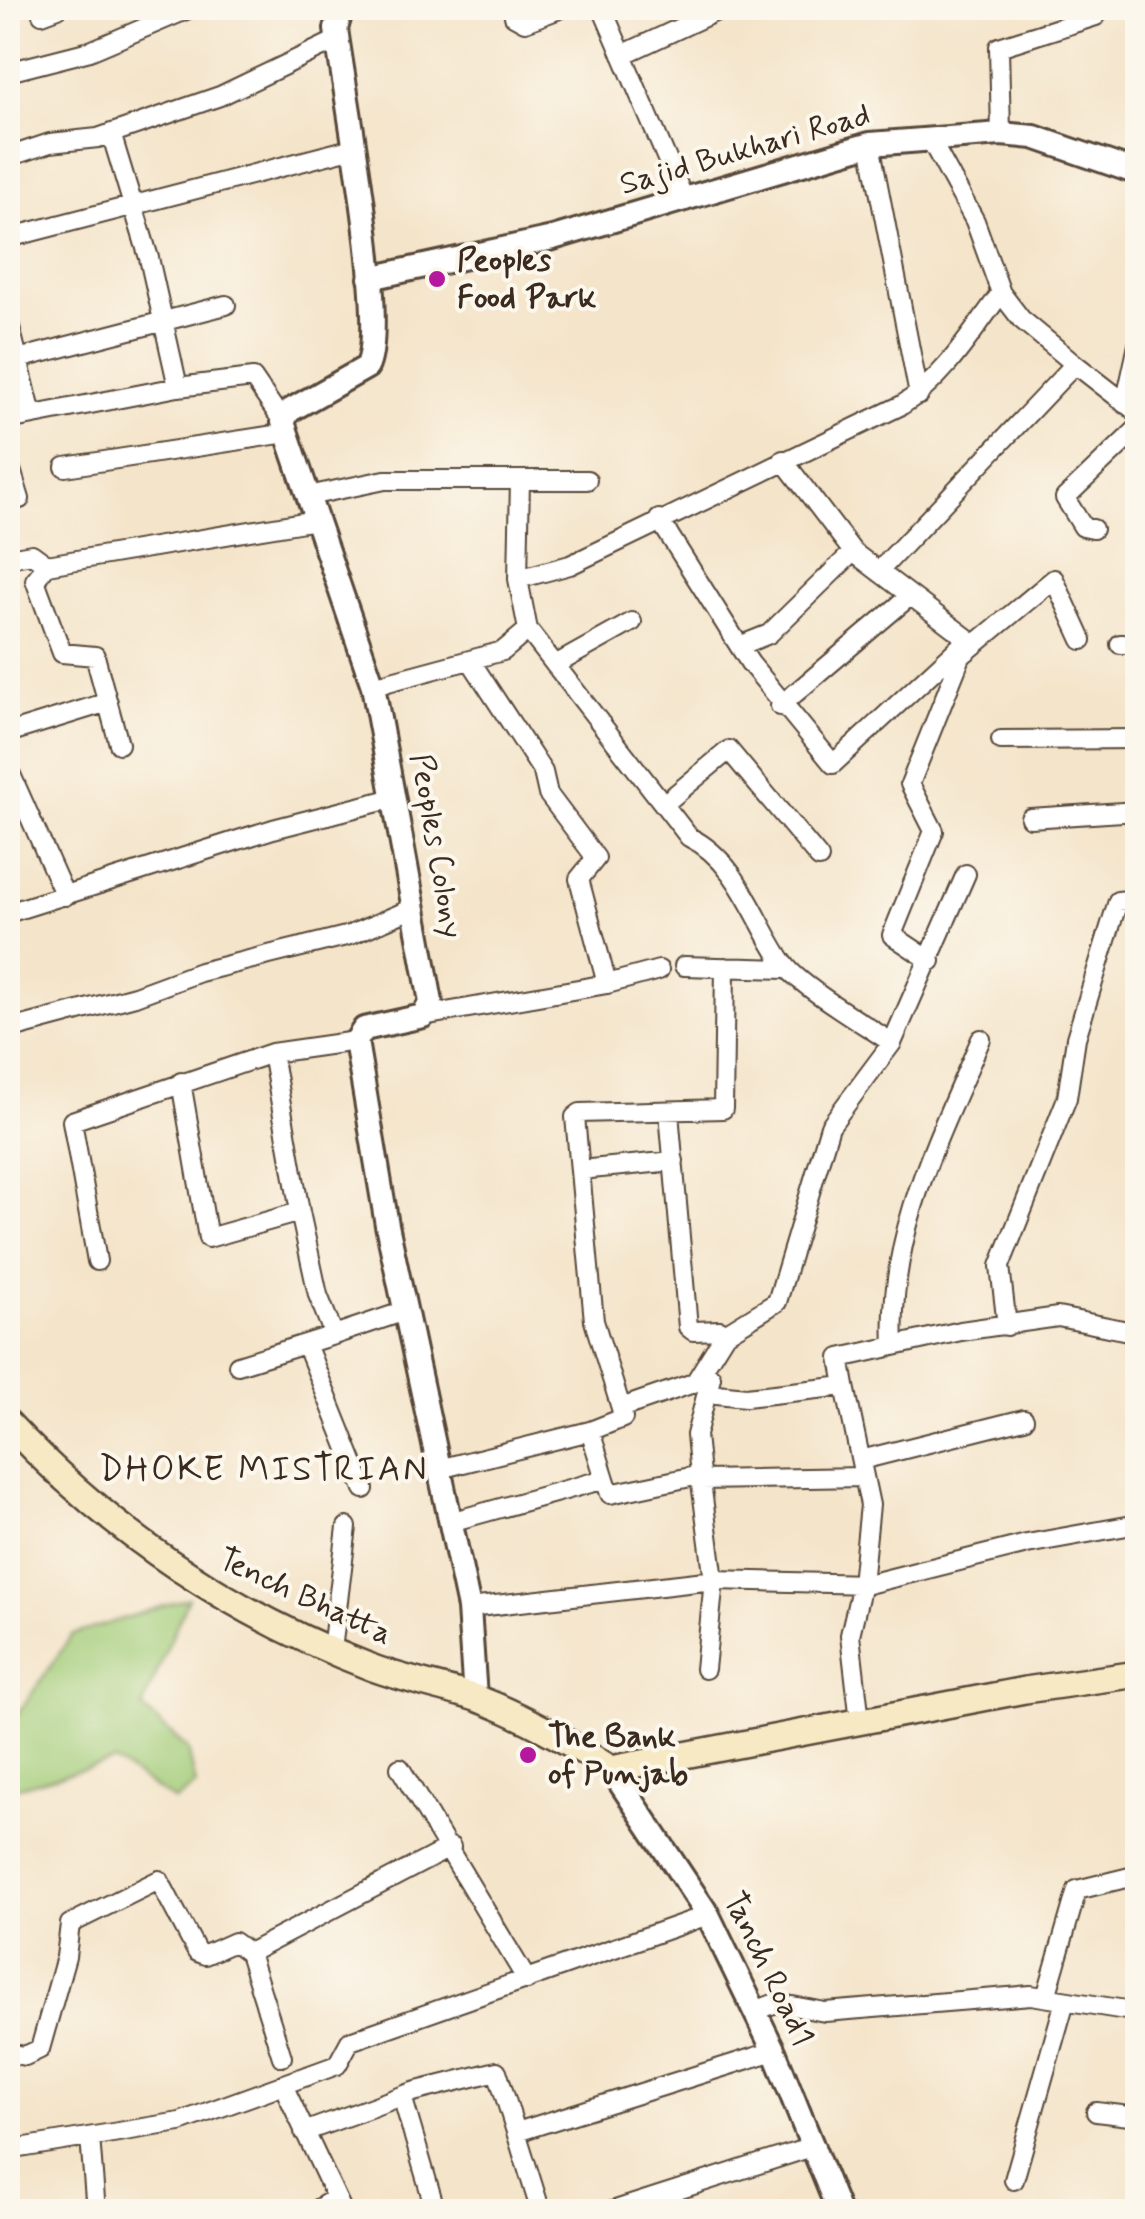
<svg xmlns="http://www.w3.org/2000/svg" width="1145" height="2219" font-family="Mynerve,sans-serif">
<style>
.green{fill:#a2cc78;stroke:#6e7b4b;stroke-width:2.5}
.lines{fill:none;stroke-linecap:round;stroke-linejoin:round}
.minor-casing{stroke:#574638;stroke-width:22}
.tertiary-casing{stroke:#574638;stroke-width:28}
.secondary-casing{stroke:#574638;stroke-width:30}
.minor{stroke:#fff;stroke-width:18}
.tertiary{stroke:#fff;stroke-width:22}
.secondary{stroke:#f7e9c3;stroke-width:25}
.poi-dot{fill:#b5179e;stroke:#fbf7ec;stroke-width:4}
.labels{text-anchor:middle;dominant-baseline:central;stroke-width:8;stroke-linejoin:round;paint-order:stroke}
.street-label{font-size:32px;fill:#3b2a1e;stroke:#fbf7ec}
.poi-label{font-size:32px;font-weight:bold;fill:#3b2a1e;stroke:#fbf7ec;text-anchor:start}
.neighbourhood-label{font-size:35px;letter-spacing:2.5px;fill:#3b2a1e;stroke:#fbf7ec}
</style>
<rect width="100%" height="100%" fill="#fbf7ec"/>
<filter id="ink" filterUnits="userSpaceOnUse"><feTurbulence type="fractalNoise" baseFrequency=".01" numOctaves="2"/><feDisplacementMap in="SourceGraphic" scale="20" xChannelSelector="R" yChannelSelector="G"/><feConvolveMatrix kernelMatrix="1 2 1 2 8 2 1 2 1" color-interpolation-filters="sRGB"/></filter>
<filter id="wash" filterUnits="userSpaceOnUse"><feTurbulence type="fractalNoise" baseFrequency=".0048" numOctaves="4" result="noise"/><feDisplacementMap in="SourceGraphic" scale="40" xChannelSelector="R" yChannelSelector="G"/><feGaussianBlur stdDeviation="2.25" result="paint"/><feColorMatrix in="noise" values="0 0 0 0 0 0 0 0 0 0 0 0 0 0 0 0 0 1.4 0 .05"/><feComposite in="paint" operator="in"/></filter>
<g filter="url(#wash)">
<rect width="100%" height="100%" fill="#f4e4c9"/>
<path class="green" d="M188,1598l-46,110 46,41 8,36 -21,16 -62,-40 -105,29v-62l64,-93z"/>
</g>
<g filter="url(#ink)">
<g class="lines">
<g class="minor-casing">
<path id="minor" d="M514,8v8l11,6 37,-14
M602,8l83,193
M42,14l16,-6
M622,55l101,-47
M8,72l82,-21 101,-43
M111,133l38,125 29,129 75,-9 30,44
M1001,134l-2,-87 97,-31
M870,144l49,251
M8,157l42,-14 48,-5 122,-42 117,-56
M8,238l346,-90
M8,319l10,40 208,-54
M18,359l14,56
M1075,364l63,49
M1125,404l13,-59
M8,420l170,-33
M8,460l12,39
M65,467l222,-34
M520,480l-2,99 52,-14 332,-160c42,-26 70,-73 99,-112
M308,496l77,-16h202
M659,519l91,144 83,101 135,-125 -115,-87 -70,-92
M1093,529l-10,-2 -18,-29 73,-70
M8,558l24,-4 15,11 269,-45
M47,565l-12,15 27,73 33,3 24,88
M879,571l196,-207 -54,-45 -20,-26 -26,-72 -45,-82
M518,579l10,51 161,207c50,24 66,86 96,128 16,22 81,60 107,78
M1120,644h18
M739,646l30,-12 84,-82
M961,656l93,-77 28,61
M470,660l73,112 5,22 48,64 -17,21 28,105 52,-14
M555,665l77,-43
M373,686l130,-35 25,-21
M780,706l130,-110
M8,733l100,-31
M1001,740l137,-1
M8,768l57,128
M664,804l65,-54 90,108
M1030,818l108,-7
M8,913l265,-84 121,-31
M931,961l-39,-26 42,-104 -24,-47 55,-137
M684,966l103,3
M423,1016l184,-32
M8,1030l127,-34 65,-24 150,-37 64,-27
M272,1053l28,159
M181,1082l27,156 92,-26 18,83 16,40 71,-24
M669,1113l19,214 5,4 27,-1 5,4
M580,1170l94,-9
M97,1261l-25,-140 200,-68 84,-12
M1007,1326l-7,-60 67,-168 9,-60 42,-137 20,-2
M306,1344l58,145
M894,1346c-6,-112 44,-207 87,-307
M238,1365l96,-30
M695,1382l30,-48 52,-32 53,-176 62,-83 74,-169
M845,1386l-5,-28 121,-27 97,-14 80,16
M707,1393l39,4 99,-11 25,119 -8,79 -12,51 10,86
M621,1408l-27,-87 -19,-204 5,-4 143,-4 2,-142
M590,1431l33,-13 -2,-10 90,-31 -15,58 4,40
M861,1460l163,-41
M439,1469l151,-38 15,48
M701,1480l163,-3
M450,1522l155,-43 5,15 90,-19 14,105 -9,89
M469,1608l245,-28 154,4 159,-40 111,-20
M332,1650l15,-123
M400,1768l127,212
M249,1953l202,-106
M1046,1997l31,-107 61,-15
M755,2011l21,-8 49,9 206,-17 107,17
M8,2053l17,3 15,-7 26,-92 4,-33 89,-44 38,72 8,3 29,-13 15,11 33,104
M283,2085l60,127
M402,2096l34,116
M1096,2112l42,5
M520,2131l254,-80
M304,2132l109,-40 84,-21 44,141
M90,2137l6,75
M8,2150l172,-28 157,-57 13,-24 358,-126
M1014,2180l51,-179
M312,2212l24,-14
M609,2212l206,-66"/>
</g>
<g class="tertiary-casing">
<path id="tertiary" d="M342,8l-6,21c8,60 53,295 31,338l-78,44 -6,11 90,264 58,316 -8,14 -59,13 -8,12 31,184 82,383 6,90
M370,278l183,-40 317,-94 131,-10 33,3 104,36
M611,1769l97,146 66,136 65,161"/>
</g>
<g class="secondary-casing">
<path id="secondary" d="M8,1423c102,109 224,191 365,245 33,12 69,19 103,30 48,18 92,43 135,71l414,-79 113,-16"/>
</g>
<use href="#minor" class="minor"/>
<use href="#tertiary" class="tertiary"/>
<use href="#secondary" class="secondary"/>
</g>
</g>
<g class="poi-dot">
<circle cx="437" cy="279" r="10"/>
<circle cx="528" cy="1755" r="10"/>
</g>
<g class="labels">
<g class="street-label">
<text transform="translate(745 150) rotate(-16)">Sajid Bukhari Road</text>
<text transform="translate(436 846) rotate(80)">Peoples Colony</text>
<text transform="translate(305 1597) rotate(25)">Tench Bhatta</text>
<text transform="translate(768 1969) rotate(64)">Tanch Road1</text>
</g>
<g class="poi-label">
<text x="457" y="261">Peoples<tspan x="457" dy="37">Food Park</tspan></text>
<text x="548" y="1737">The Bank<tspan x="548" dy="37">of Punjab</tspan></text>
</g>
<g class="neighbourhood-label">
<text x="264" y="1470">DHOKE MISTRIAN</text>
</g>
</g>
<rect width="1145" height="2219" fill="none" stroke="#fbf7ec" stroke-width="40"/>
</svg>
